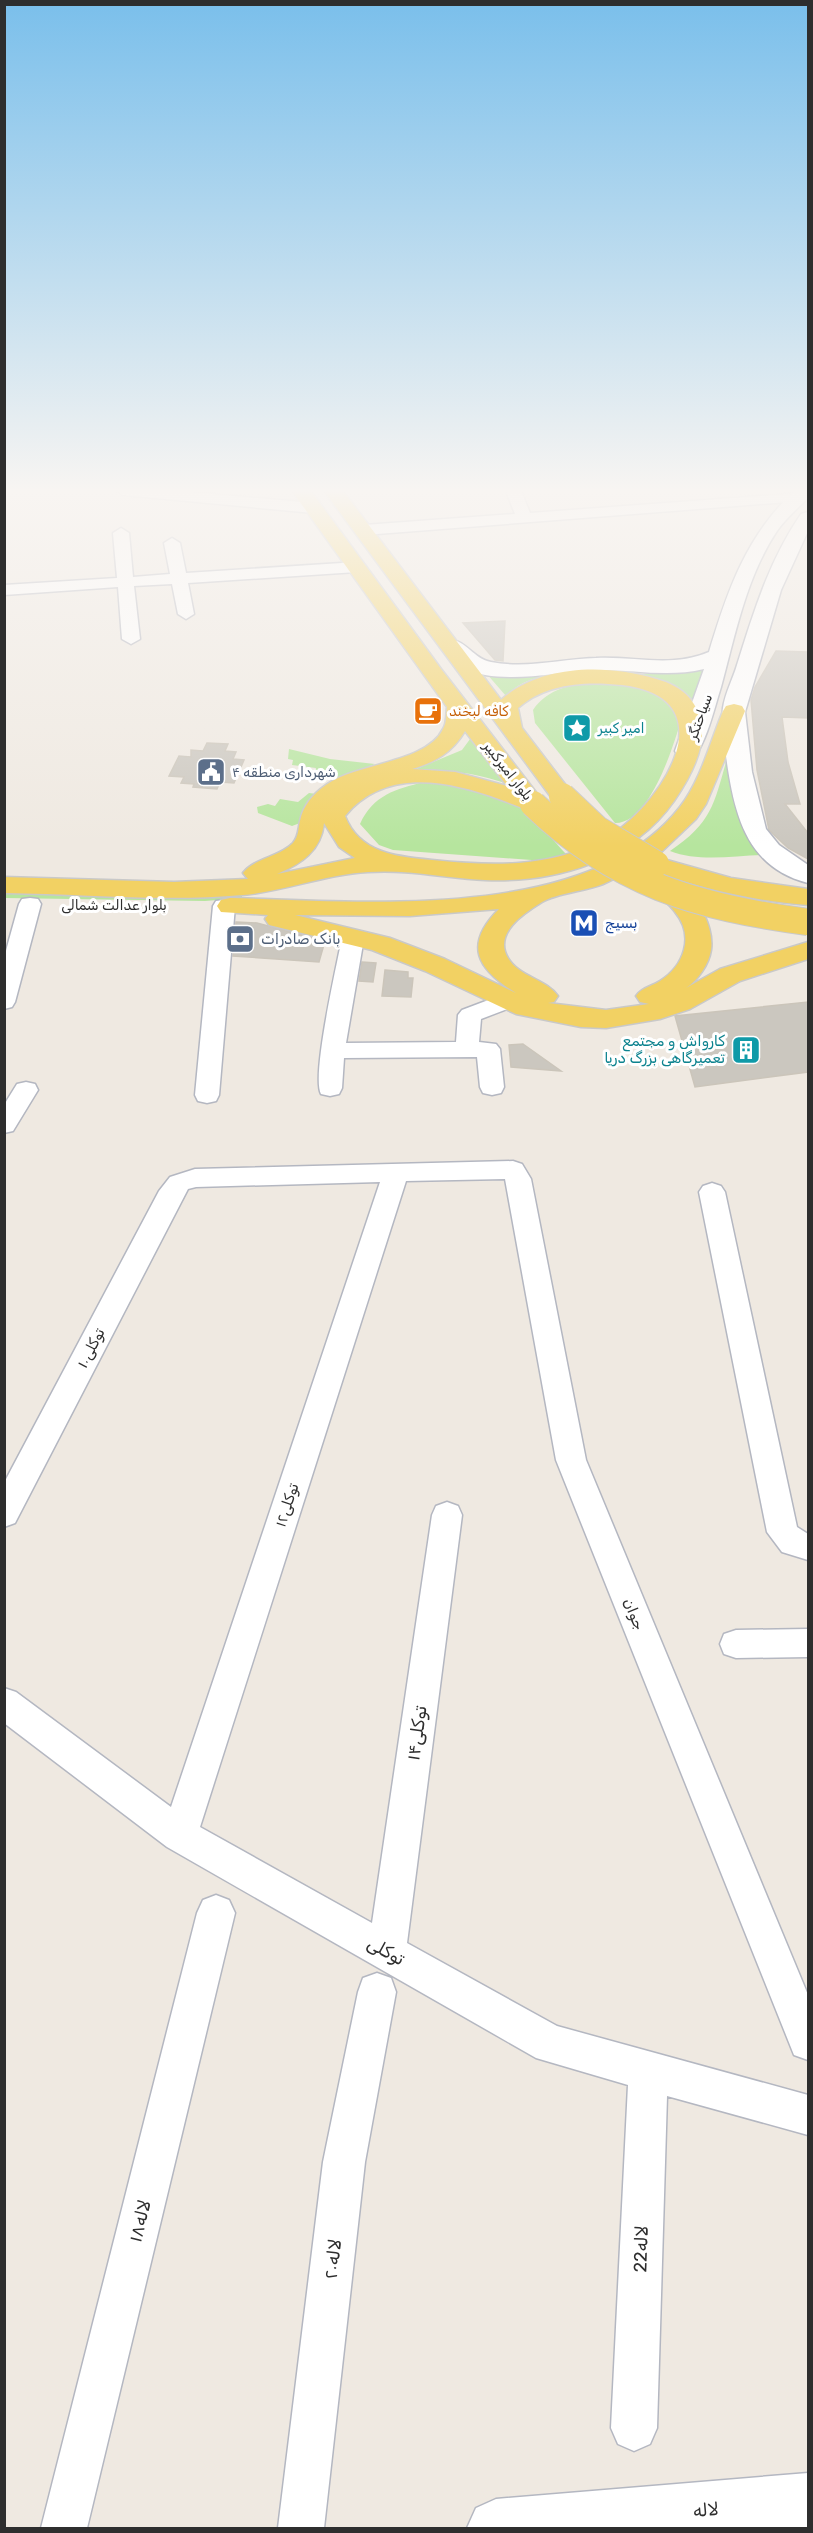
<svg xmlns="http://www.w3.org/2000/svg" width="813" height="2533" font-family="Rubik,'Noto Naskh Arabic',sans-serif">
<style>
.green{fill:#b6e59e}
.building{fill:#cbc7bf;stroke:#cbc5ba;stroke-width:1.5}
.lines{fill:none;stroke-linecap:round;stroke-linejoin:round}
.minor-casing{stroke:#b4b7c1;stroke-width:3}
.tertiary-casing{stroke:#b4b7c1;stroke-width:3}
.secondary-casing{stroke:#b4b7c1;stroke-width:3}
.primary-casing{stroke:#c9c9c9;stroke-width:3}
.minor{fill:#fff;fill-rule:evenodd}
.tertiary{fill:#fff;fill-rule:evenodd}
.secondary{fill:#fff;fill-rule:evenodd}
.primary{fill:#f2d163;fill-rule:evenodd}
.primary-bridge-casing{stroke:#c9c9c9;stroke-width:28;stroke-linecap:butt}
.primary-bridge{stroke:#f2d163;stroke-width:26}
.labels{text-anchor:middle;dominant-baseline:central;stroke-width:6;stroke-linejoin:round;paint-order:stroke}
.far-food-label{font-size:14px;fill:#c56008;stroke:#fff;text-anchor:start}
.far-street-label{font-size:14px;fill:#2e2e2e;stroke:#fff}
.far-culture-label{font-size:14px;fill:#0d838f;stroke:#fff;text-anchor:start}
.far-service-label{font-size:14px;fill:#4e5e75;stroke:#fff;text-anchor:start}
.transit-label{font-size:15px;fill:#164399;stroke:#fff;text-anchor:start}
.service-label{font-size:15px;fill:#4e5e75;stroke:#fff;text-anchor:start}
.culture-label{font-size:15px;fill:#0d838f;stroke:#fff;text-anchor:end}
.street-label{font-size:15px;fill:#2e2e2e;stroke:#fff}
.near-street-label{font-size:18px;fill:#2e2e2e;stroke:#fff}
</style>
<rect width="100%" height="100%" fill="#efe9e1"/>
<path class="green" d="M707,667l-10,40 -12,-13 -48,-19z
M575,672c-26,3 -50,4 -69,24l-20,-23z
M586,683c46,2 65,-3 95,37 -8,28 -32,104 -66,103l-80,-100 -2,-13c13,-19 32,-24 53,-27z
M473,735l35,49c-34,-12 -63,-15 -99,-12l53,-22z
M289,749l41,10 45,5 -37,15 -24,-3 2,-8 -24,-3 1,-5 -5,-1z
M730,749l32,106c-30,1 -64,7 -92,-4 46,-31 44,-51 60,-102z
M424,782c34,0 80,9 105,31 14,13 25,29 38,42l-22,6 -152,-11 -14,-5 -19,-21c13,-29 36,-35 64,-42z
M309,793l8,1 -17,29 -8,3 -34,-13 -1,-6 11,-3 7,2 5,-7 18,3z
M5,893l237,3v2l-37,3 -200,-3z"/>
<path class="building" d="M505,621l-2,40 -8,-1 -32,-37z
M776,651l32,1v66l-26,-1 6,45 12,42h-15l23,29v26l-20,-11 -19,-18 -12,-60 -6,-70 4,-13z
M207,743l21,1 -3,7 11,1 -3,7 11,1 -10,23 -14,-1 -3,7 -24,-2 1,-3 -13,-1 3,-6 -15,-1 10,-20 12,1v-7l12,1z
M236,922l21,1 68,18 -6,21 -86,-6z
M362,962l14,1 -3,19 -14,-1z
M385,970l23,2v6h5l-2,19 -29,-1z
M808,1002v70l-113,15 -20,-71z
M523,1044l38,27 -50,-4 -2,-22z"/>
<g class="lines">
<g class="minor-casing">
<path id="minor" d="M116,491h62l135,12 8,5 -8,5 -190,-18z
M506,491h15l9,22 258,-19 7,4 -7,4 -424,33 -8,-5 8,-5 151,-11z
M121,528l8,5 4,44 37,-3 -6,-31 8,-5 8,5 6,30 171,-11 8,5 -8,5 -169,11 6,31 -8,5 -8,-5 -6,-30 -38,2 6,53 -9,5 -9,-5 -4,-52 -114,8v-10l113,-7 -4,-45z
M30,898l8,1 3,5 -26,98 -3,5 -8,2v-51l15,-54 3,-5z
M224,900l8,1 3,5 -16,189 -3,6 -9,2 -9,-2 -3,-6 18,-189 3,-5z
M353,931l8,2 3,5 -18,105 110,-1 2,-27 4,-5 37,-14h16l3,5 -3,5 -34,13 -2,23 17,2 4,5 4,38 -3,6 -9,2 -9,-2 -3,-6 -3,-30 -133,1 -2,30 -3,6 -9,2 -9,-2c-10,-17 16,-130 21,-156l3,-5z
M26,1082l9,2 3,6 -25,41 -9,2v-28l13,-21z
M513,1161l9,3 9,15 55,281 222,535v65l-14,-5 -238,-595 -51,-281 -99,2 -206,646 172,96 60,-408 4,-9 11,-4 11,4 4,9 -55,428 150,83 251,69v40l-141,-39 -10,332 -7,16 -16,7 -16,-7 -7,-16 17,-343 -92,-27 -369,-211 -163,-124v-35l12,4 155,115 209,-625 -184,5 -8,2 -173,334 -11,4v-44l155,-292 11,-14 25,-8z
M712,1183l9,3 4,6 72,335 11,7v26l-26,-8 -15,-20 -68,-340 4,-6z
M808,1629v28l-72,1 -12,-4 -4,-10 4,-10 12,-4z
M216,1895l13,5 6,13 -148,615h-46l156,-615 6,-13z
M377,1973l14,5 5,14 -31,170 -41,366h-46l45,-366 35,-170 5,-14z"/>
</g>
<g class="tertiary-casing">
<path id="tertiary" d="M808,2473v55h-341l9,-20 20,-9z"/>
</g>
<g class="secondary-casing">
<path id="secondary" d="M794,491h14v7c-10,10 -23,21 -31,33 -31,46 -42,105 -56,156 -7,22 -13,50 -26,69h-16l-4,-5 29,-82c-37,9 -72,0 -109,1 -37,2 -73,11 -110,5 -17,-4 -35,-16 -45,-30l4,-4c20,-6 28,18 47,21 35,7 70,-3 105,-4 39,-2 76,10 113,-6 19,-63 37,-115 85,-161z
M808,512v19l-27,59 -36,122 7,60 14,57 13,16 29,20v18c-60,-15 -73,-66 -81,-120 -2,-17 -6,-37 -4,-55 2,-15 10,-29 14,-43 17,-54 32,-104 64,-151z"/>
</g>
<g class="primary-casing">
<path id="primary" d="M292,491h19l130,178 104,135 -3,5 -9,2c-12,-3 -23,-8 -34,-12 -53,-19 -114,-31 -154,17 14,37 52,41 87,44 58,6 111,8 165,-17 61,-29 137,-145 25,-158 -36,-4 -76,-2 -104,23l4,20 52,68 -4,5 -8,2 -8,-2 -230,-310h19l158,209c40,-36 106,-36 155,-21 27,7 45,24 46,53 0,24 -15,50 -28,69 -42,60 -119,82 -189,79 -39,-2 -78,-11 -117,-8 -42,2 -82,19 -125,23 -79,7 -159,-1 -239,-2v-16l170,5 74,-3 -5,-6c11,-15 37,-16 50,-30 6,-7 5,-14 7,-22 3,-15 13,-27 26,-36 30,-22 101,-22 117,-56 4,-6 3,-15 4,-22zM465,731l42,55 -52,-14 -43,-3c23,-7 40,-16 53,-38zM324,823l15,24 16,11 -78,16c24,-10 44,-23 47,-51z
M734,704l8,2 3,5 -39,93 -10,15 -40,38 75,21 77,11v16c-55,-4 -109,-17 -161,-36l-3,-6c-13,7 -27,15 -41,21 -17,7 -46,9 -61,18 -18,11 -49,31 -34,56 11,19 38,21 50,38l-4,6 -6,1 58,7 43,-6 -9,-2 -4,-6c6,-9 15,-9 24,-15 24,-15 35,-45 15,-69 -5,-7 -11,-11 -16,-18l4,-5c29,-8 52,35 48,61 -2,14 -13,30 -25,38l34,-19 88,-27v17l-68,22 -50,28 -30,10 -54,9 -25,-1 -65,-13 -91,-43 -53,-21 -103,-25 -4,-6 3,-4 -47,-3 -4,-6 4,-6 9,-2c132,3 359,26 450,-91 21,-27 30,-65 43,-96l3,-5zM499,909c-36,36 -22,60 17,84l-71,-34 -55,-21 -95,-23 115,1z"/>
</g>
<use href="#minor" class="minor"/>
<use href="#tertiary" class="tertiary"/>
<use href="#secondary" class="secondary"/>
<use href="#primary" class="primary"/>
<g class="primary-bridge-casing">
<path id="primary-bridge" d="M562,796l35,33 59,35
M533,804c83,80 163,103 275,118"/>
</g>
<use href="#primary-bridge" class="primary-bridge"/>
</g>
<linearGradient id="sky" x2="0" y2="1"><stop stop-color="#7abfeb"/><stop offset="0.58" stop-color="#f8f5f2"/><stop offset="1" stop-color="#f8f5f2" stop-opacity="0"/></linearGradient>
<rect width="813" height="846" fill="url(#sky)"/>
<defs>
<g id="cafe-square" transform="scale(1.5)"><rect x="-9" y="-9" width="18" height="18" rx="4" fill="#e8710a" stroke="#fff"/><path d="M-5.5-4.5H6V0H3Q3 3.5 0 3.5H-2.5Q-5.5 3.5-5.5 0ZM3-3.2v2h1.7v-2ZM-6 4.5H4V6H-6Z" fill="#fff"/></g>
<g id="sight-square" transform="scale(1.5)"><rect x="-9" y="-9" width="18" height="18" rx="4" fill="#0f9aa8" stroke="#fff"/><path d="M0-6L1.8-2.2L6-1.7L2.9 1.2L3.7 5.4L0 3.3L-3.7 5.4L-2.9 1.2L-6-1.7L-1.8-2.2Z" fill="#fff"/></g>
<g id="civic-square" transform="scale(1.5)"><rect x="-9" y="-9" width="18" height="18" rx="4" fill="#5c6f8a" stroke="#fff"/><path d="M-.6-6.5H3V-4.5H.6V-3L4-1V1h2V6H-6V1h2V-1L-.6-3ZM-1.2 2.5V6h2.4V2.5Z" fill="#fff"/></g>
<g id="metro-square" transform="scale(1.5)"><rect x="-9" y="-9" width="18" height="18" rx="4" fill="#1a4fb4" stroke="#fff"/><path d="M-5.5 5V-5H-3L0 0L3-5H5.5V5H3V-.5L0 4L-3-.5V5Z" fill="#fff"/></g>
<g id="bank-square" transform="scale(1.5)"><rect x="-9" y="-9" width="18" height="18" rx="4" fill="#5c6f8a" stroke="#fff"/><path d="M-6-4H6V4H-6ZM0-2.3a2.3 2.3 0 1 0 0 4.6a2.3 2.3 0 1 0 0-4.6Z" fill="#fff"/></g>
<g id="building-square" transform="scale(1.5)"><rect x="-9" y="-9" width="18" height="18" rx="4" fill="#0f9aa8" stroke="#fff"/><path d="M-4-6H4V6H1V3H-1V6H-4ZM-2.5-4.3h1.7v1.8h-1.7ZM.8-4.3h1.7v1.8H.8ZM-2.5-1h1.7V.8h-1.7ZM.8-1h1.7V.8H.8Z" fill="#fff"/></g>
</defs>
<g fill-rule="evenodd">
<use href="#cafe-square" x="428" y="711"/>
<use href="#sight-square" x="577" y="728"/>
<use href="#civic-square" x="211" y="772"/>
<use href="#metro-square" x="584" y="923"/>
<use href="#bank-square" x="240" y="939"/>
<use href="#building-square" x="746" y="1050"/>
</g>
<g class="labels">
<g class="far-food-label">
<text x="449" y="711">کافه لبخند</text>
</g>
<g class="far-street-label">
<text transform="translate(700 717) rotate(-70)">سیاحتگر</text>
<text transform="translate(508 771) rotate(52)">بلوار امیرکبیر</text>
<text x="114" y="905">بلوار عدالت شمالی</text>
</g>
<g class="far-culture-label">
<text x="598" y="728">امیر کبیر</text>
</g>
<g class="far-service-label">
<text x="232" y="772">شهرداری منطقه ۴</text>
</g>
<g class="transit-label">
<text x="605" y="923">بسیج</text>
</g>
<g class="service-label">
<text x="261" y="939">بانک صادرات</text>
</g>
<g class="culture-label">
<text x="725" y="1041">کارواش و مجتمع<tspan x="725" dy="17">تعمیرگاهی بزرگ دریا</tspan></text>
</g>
<g class="street-label">
<text transform="translate(91 1348) rotate(-63)">۱۰توکلی</text>
<text transform="translate(287 1505) rotate(-72)">توکلی۱۲</text>
<text transform="translate(634 1614) rotate(68)">جوان</text>
</g>
<g class="near-street-label">
<text transform="translate(417 1733) rotate(-82)">توکلی۱۴</text>
<text transform="translate(386 1951) rotate(29)">توکلی</text>
<text transform="translate(140 2221) rotate(-76)">لاله۱۸</text>
<text transform="translate(641 2249) rotate(-88)">22لاله</text>
<text transform="translate(333 2259) rotate(-83)">لاله۲۰</text>
<text transform="translate(706 2510) rotate(-5)">لاله</text>
</g>
</g>
<rect width="813" height="2533" fill="none" stroke="#2e2e2e" stroke-width="12"/>
</svg>
